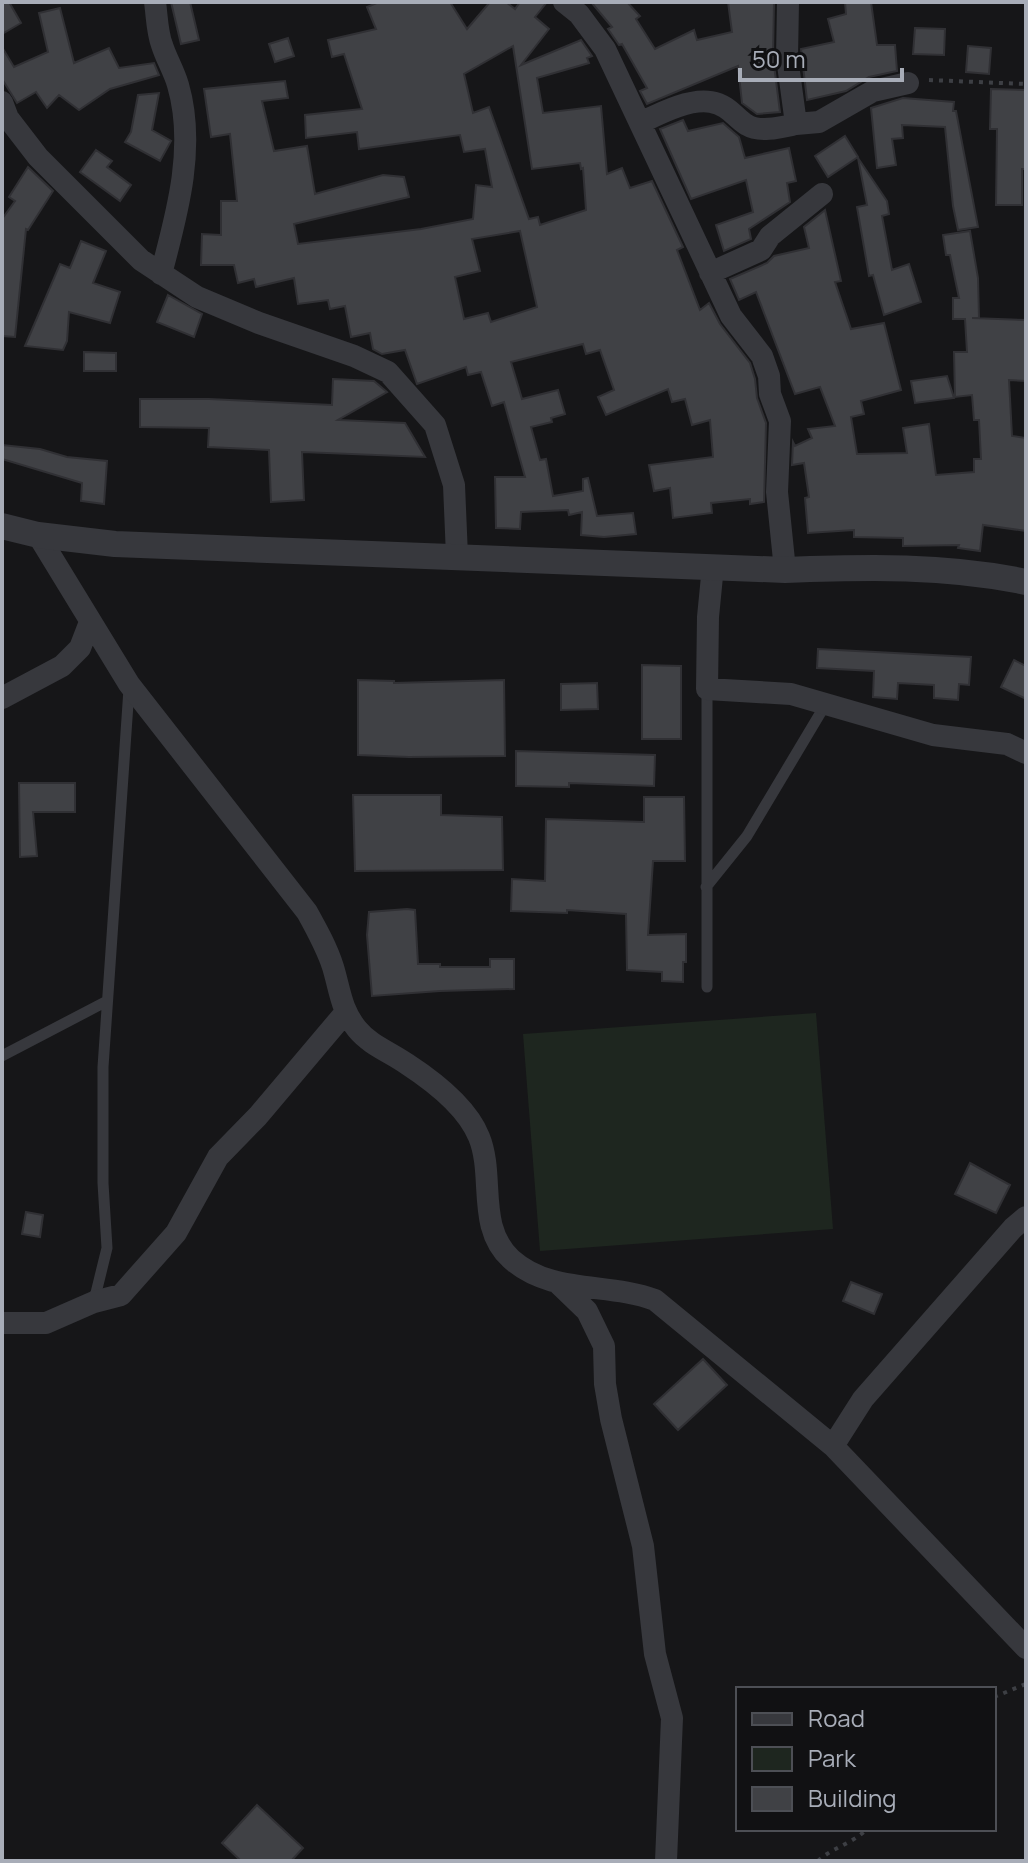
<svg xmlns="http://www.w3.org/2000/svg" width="1028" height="1863" font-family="Manrope,sans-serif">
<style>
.green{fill:#1e261f}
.building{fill:#404145;stroke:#303034;stroke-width:2;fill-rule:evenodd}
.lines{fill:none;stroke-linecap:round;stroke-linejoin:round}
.path{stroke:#3d3f44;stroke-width:4;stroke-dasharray:4 6;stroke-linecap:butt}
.service{stroke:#37383d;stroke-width:11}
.minor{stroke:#37383d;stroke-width:22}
.tertiary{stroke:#37383d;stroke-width:26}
</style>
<rect width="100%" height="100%" fill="#161618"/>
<path class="green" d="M816,1013l17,216 -293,22 -17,-217z"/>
<path class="building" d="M2,2h7l12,21 -19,11z
M171,2h19l9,38 -18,4z
M379,2h71l17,27 23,-27h16l9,7 5,-7h27l-12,15 14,12 -28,36 60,-25 11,16 -5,2 2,5 -52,15 6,35 58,-7 6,68 15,-6 8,20 22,-7 31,66 -6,3 23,60 9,-7 11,21 30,39 5,16 2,19 9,25 -2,79 -14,2v-5l-39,4 1,10 -39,5 -3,-30 -16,3 -5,-26 64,-8 -3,-37 -18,5 -7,-26 -13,3 -4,-13 -62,26 -8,-18 16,-7 -14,-40 -14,4 -3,-10 -72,18 11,37 36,-9 7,24 -14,4 1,4 -21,5 9,33 6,-1 7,37 30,-5v-12l5,-1 9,38 36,-3 3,21 -32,3 -23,-2 1,-23 -13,3 -1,-5 -47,2 -1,17 -24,-1 -1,-51h30l-21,-75 -12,4 -11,-34 -13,3 -2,-8 -49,17 -12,-34 -23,4 -9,-5 -3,-16 -19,4 -6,-31 -15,3 -2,-9 -30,4 -4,-26 -38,9 -2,-8 -16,4 -4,-18h-33l1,-31 19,1v-34h16l-7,-67 -19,3 -7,-48 81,-8 3,17 -26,3 12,50 33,-5 8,48 68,-19 21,2 5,20 -115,27 4,20 123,-15 52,-10 3,-34 16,2 -7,-38 -21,3 -4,-17 -101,14 -2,-17 -51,6 -1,-23 57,-6 -18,-55 -12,3 -4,-17 48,-11 -9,-22zM513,46l19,123 48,-6 1,6 2,-1 3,42 -46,15 -2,-8 -9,2 -40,-112 -16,6 -9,-39zM520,231l17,76 -46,15 -3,-9 -24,6 -9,-42 25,-6 -8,-32z
M591,2h36l13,14 -4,3 19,30 39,-19 3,10 35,-8 -4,-30h46l-1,55 7,55 -23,2 -15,-11 -4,-37 -91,38 -7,-13 7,-3 -25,-44 -3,1 -11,-16 4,-2z
M845,2h26l6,43h18l2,26 -28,6 -23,14 -39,9 -6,-51 33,-7 -6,-23 18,-5z
M60,8l14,55 35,-15 10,20 35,-5 5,12 -49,14 -31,21 -20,-15 -12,13 -11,-16 -19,11 -15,-24v-32l12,20 34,-15 -9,-39z
M915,28l30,1 -1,26 -31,-1z
M288,38l6,18 -19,6 -6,-18z
M968,46l23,2 -2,26 -23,-2z
M991,89l35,1v79h-4v36h-26l1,-76h-7z
M159,93l-7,37 19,11 -11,20 -35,-19 6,-10 7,-37z
M903,98l51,4 -1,9h3l22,116 -20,3 -5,-24 -8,-79 -43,-2 1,13 -11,1 4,26 -19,3 -6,-60z
M683,120l5,11 35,-8 16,14 6,21 44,-10 7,33 -9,2 3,19 -41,27 2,10 -27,12 -8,-26 37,-13 -7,-32 -55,19 -31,-70z
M845,136l13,21 -30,20 -13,-21z
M96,150l16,11 -5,6 24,18 -11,16 -40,-29z
M858,158l29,43 2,13 -7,2 10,54 17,-6 12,38 -37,13 -11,-40 -4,1 -12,-69 10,-2z
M28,167l25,24 -25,39 -2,-1 -11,108 -13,-1v-117l13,-18 -6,-4z
M825,210l16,71 -6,1 16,47 33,-6 17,67 -40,11 3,13 -13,3 6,37 50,-1 -4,-25 26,-4 7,51 38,-3v-13h7l-2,-39h-5l-2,-25 -17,2 -1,-45h13l-2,-33h-12v-21h6l-9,-43h-4l-3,-20 27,-4 8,47 1,40h-7l54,2v61l-17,-1 3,56 14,2v93l-43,-6 -3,26 -22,-3 1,-3 -56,1v-8l-49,-1v-7l-46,3 -3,-35 4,-1 -5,-34 -12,2 1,-23 2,4 17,-8 -4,-9 27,-3 -15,-39 -25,7 -39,-102 -17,8 -9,-21 37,-16 7,-7 35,-8 -5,-21z
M81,241l25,10 -13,32 27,9 -10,31 -41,-11 -2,29 -4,9 -38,-4 35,-82 10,4z
M168,295l34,19 -8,23 -37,-15z
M84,352l32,1v18h-32z
M947,376l7,22 -39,5 -4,-22z
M333,379l41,2 13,11 -49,28 67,3 20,34 -123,-5 2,48 -33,2 -2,-52 -61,-3 1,-19 -69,-1v-28h69l123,6z
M2,445l38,4 27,8 40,4 -3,43 -23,-3 1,-18 -80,-24z
M818,649l153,8 -2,28 -10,-1 -1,16 -24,-2v-13l-36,-2 -1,16 -24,-2 1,-26 -57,-3z
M1014,660l12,6v33l-25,-12z
M642,665l39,1v73h-39z
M358,680l36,1v2l110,-3 1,76 -96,1 -51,-2z
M597,683l1,26 -37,1v-26z
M516,751l139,4 -1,31 -85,-3v4l-53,-1z
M19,783h56v29h-42l4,44 -17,1z
M353,795h88v20l61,2 1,53 -148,1z
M644,797h40l1,64h-32l-5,74 38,-1v28h-3v20l-21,-1v-9l-35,-2 -1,-56 -59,-4v3l-56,-2 1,-32 33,2 1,-62 98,3z
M407,909l8,1 3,54h22v3h50v-8h24v30l-74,2 -68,5 -5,-61 2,-23z
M970,1163l40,22 -14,28 -41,-19z
M26,1212l17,3 -3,22 -18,-3z
M851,1282l31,12 -8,20 -31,-13z
M703,1359l24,26 -49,45 -24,-26z
M257,1805l46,43 -12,13h-50l-19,-18z"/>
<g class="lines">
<path class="path" d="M929,80l97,4
M994,1697l32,-13
M818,1861c15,-14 34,-17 49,-32"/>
<path class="service" d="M707,689v298
M706,887l41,-51 80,-134
M2,1056l105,-55
M94,1301l13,-53 -4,-65v-116l26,-378"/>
<path class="minor" d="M155,2c2,14 2,30 7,43 4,13 12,26 16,40 18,62 -1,129 -17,189
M564,2l15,12 26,35 126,267 31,40 7,20 1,18 10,27 -3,71 8,78
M788,2l-1,55 9,67 23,-2 54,-31 35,-8
M2,102l6,16 30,39 103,103 56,37 62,26 95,33 34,16 47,53 19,60 3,71
M640,123c19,-9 49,-25 71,-21 18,3 24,16 36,23 13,8 35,2 49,-1
M710,273l51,-23 9,-14 52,-42
M38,535l91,149 178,228c10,18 20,36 26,55 7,23 8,43 24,62 13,16 33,23 50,35 26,17 60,43 72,73 16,39 -3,90 32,122 40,36 97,23 144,41l178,146 193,202
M713,566l-5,51 -1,72 84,5 142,41 74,9 19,9
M2,698l60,-32 18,-18 10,-26
M559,1284l28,27 17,35 1,38 6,35 32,127 12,108 17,64 -6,143
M2,1323h44l48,-21 27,-7 55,-62 42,-76 40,-41 87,-103
M833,1446l30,-47 150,-171 13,-11"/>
<path class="tertiary" d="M2,526l36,9 77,9 670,26c81,-3 161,-5 241,12"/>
</g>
<rect width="1028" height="1863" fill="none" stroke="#a8adb8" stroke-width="8"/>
<rect x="736" y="1687" width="260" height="144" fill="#111113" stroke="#4d4f55" stroke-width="2"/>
<rect x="752" y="1713" width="40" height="12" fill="#37383d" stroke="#4d4f55" stroke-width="2"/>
<text x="808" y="1727" font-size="24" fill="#a8adb8">Road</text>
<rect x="752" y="1747" width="40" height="24" fill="#1e261f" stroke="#4d4f55" stroke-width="2"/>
<text x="808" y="1767" font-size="24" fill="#a8adb8">Park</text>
<rect x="752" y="1787" width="40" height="24" fill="#404145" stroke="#4d4f55" stroke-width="2"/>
<text x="808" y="1807" font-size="24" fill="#a8adb8">Building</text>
<path d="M740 68v12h162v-12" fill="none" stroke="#a8adb8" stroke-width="4"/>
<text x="752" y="68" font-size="24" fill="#a8adb8" stroke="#111113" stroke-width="6" paint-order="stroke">50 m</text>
</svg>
